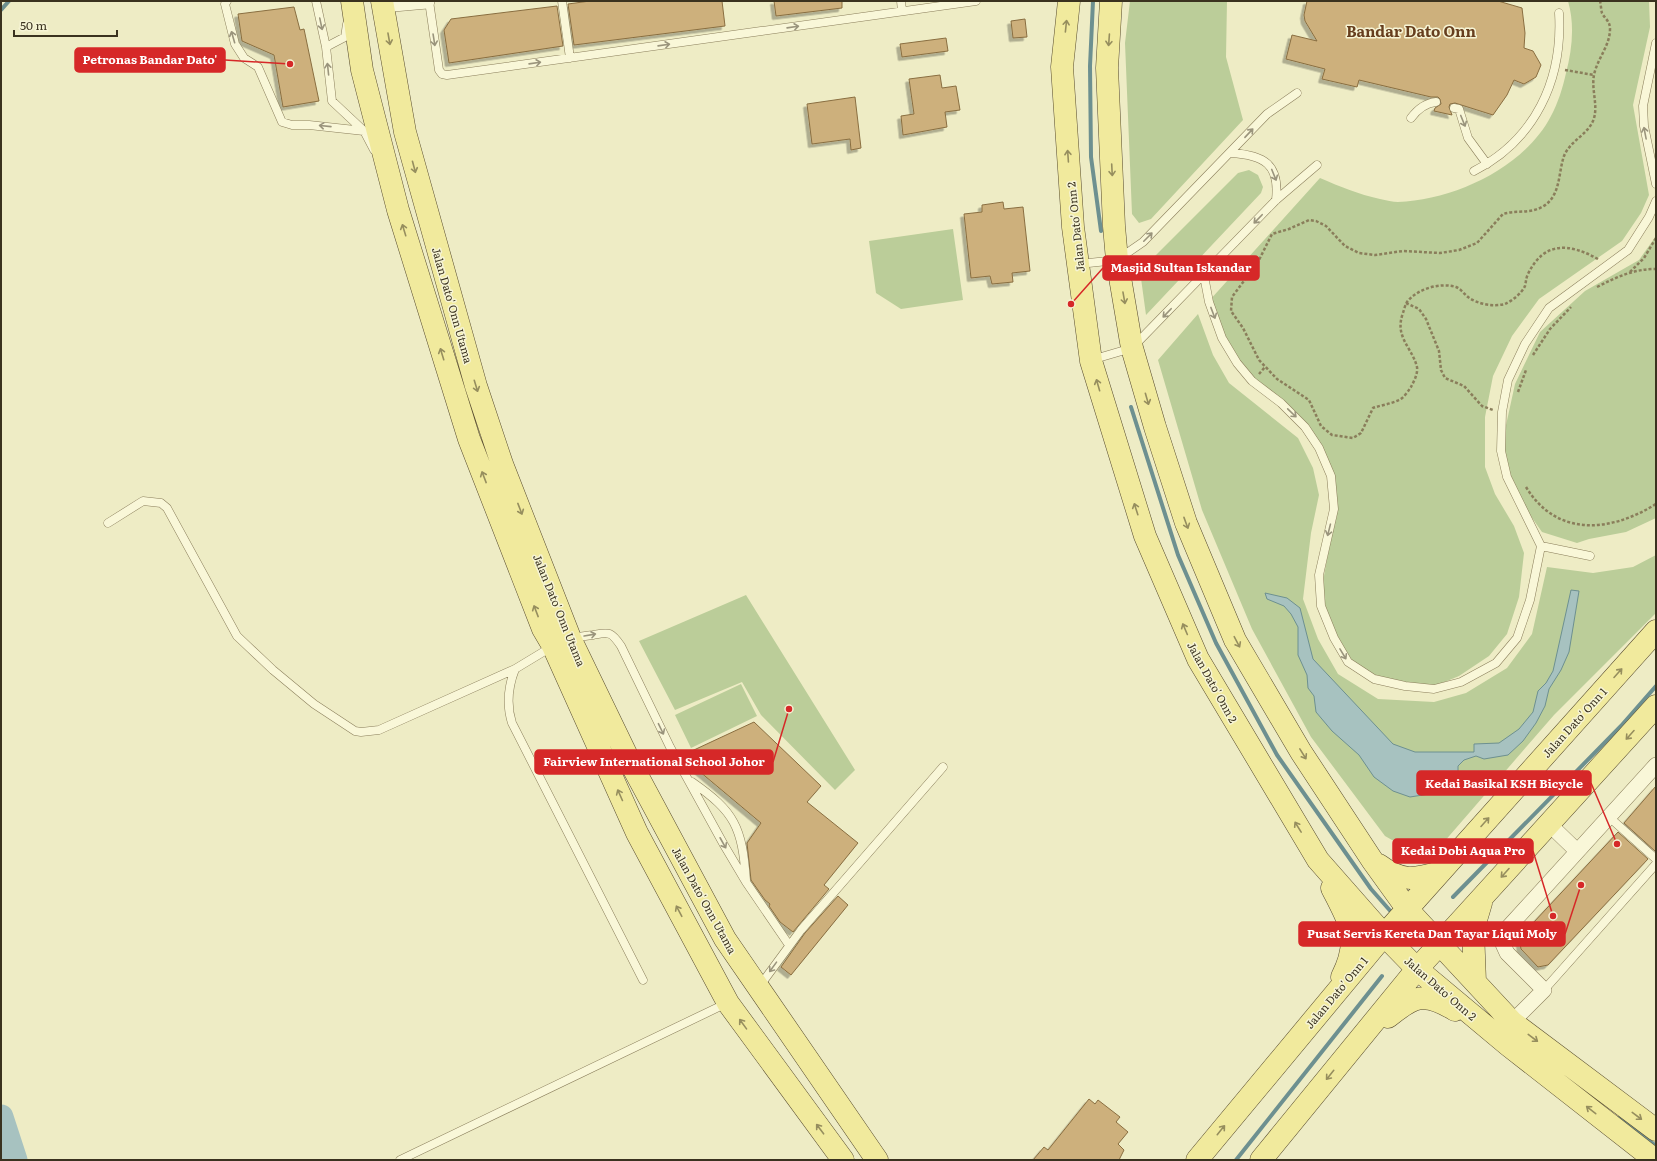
<svg xmlns="http://www.w3.org/2000/svg" width="1657" height="1161" font-family="Literata,serif">
<style>
.green{fill:#bbcd99}
.water{fill:#a7c2c0;stroke:#6d9090}
.lines{fill:none;stroke-linecap:round;stroke-linejoin:round}
.stream{stroke:#6d9090;stroke-width:4}
.river{stroke:#a7c2c0;stroke-width:25}
.building{fill:#cdb07b;stroke:#896e41;filter:url(#shadow)}
.service-casing{stroke:#8a7e5b;stroke-width:9}
.minor-casing{stroke:#8a7e5b;stroke-width:16}
.primary-casing{stroke:#574b2f;stroke-width:23}
.path{stroke:#8a7e5b;stroke-width:2.5;stroke-dasharray:3 2;stroke-linecap:butt}
.service{stroke:#f9f7d8;stroke-width:8}
.minor{stroke:#f9f7d8;stroke-width:15}
.primary{stroke:#f1ea9d;stroke-width:22}
.oneway{stroke:#9a947c}
.oneway2{stroke:#968e5e}
.labels{text-anchor:middle;dominant-baseline:central;stroke-width:3;stroke-linejoin:round;paint-order:stroke}
.street-label{font-size:11px;fill:#3a321f;stroke:#f6f4d5}
.district-label{font-size:15px;font-weight:bold;fill:#663e1e;stroke:#f6f4d5}
.leader{fill:none;stroke:#d62828;stroke-width:1.5}
.callout-dot{fill:#d62828;stroke:#f6f4d5;stroke-width:1.5}
.callout{fill:#d62828;stroke:#d62828;stroke-width:1.5}
.callout-label{font-size:12px;text-anchor:middle;font-weight:bold;fill:#fff}
</style>
<defs>
<filter id="shadow"><feDropShadow dx="-3.5" dy="3.5" stdDeviation="0" flood-color="#0004"/></filter>
</defs>
<rect width="100%" height="100%" fill="#eeecc5"/>
<path class="green" d="M1130,1h97l-1,56 17,63 -92,99 -12,4 -7,-9 -7,-171z
M1568,1h81l1,26 -17,78 16,90 -8,18 -19,28 -83,58 -27,37 -19,40 -8,41v50l10,27 19,32 10,27 -5,44 -12,37 -18,22 -30,20 -24,10 -30,1 -53,-21 -24,-46 -6,-33 8,-45 7,-27 -4,-30 -26,-55 -70,-64 -28,-65 111,-123c21,9 38,16 60,21 6,1 13,3 18,3 56,-2 126,-34 153,-86 7,-13 12,-29 15,-43 6,-23 9,-48 2,-72z
M1249,170l9,5 5,12 -2,6 -115,122 -6,-44 98,-98z
M953,229l10,71 -62,9 -25,-16 -7,-52z
M1656,236v282l-30,14 -37,7 -12,4 -35,-11 -19,-27 -16,-33 -4,-33 12,-55 25,-52 45,-41 54,-31z
M1198,314l15,41 16,28 69,55 15,30 6,27 -8,38 -8,66 15,40 20,35 40,25 56,3 32,-9 41,-25 25,-34 15,-67 46,6 40,-6 23,-12v58l-102,102 -117,135 -24,2 -28,-16 -74,-99 -59,-108 -50,-119 -44,-150z
M746,595l109,175 -20,20 -74,-75 -19,-33 -67,28 -36,-69z
M741,684l16,32 -66,32 -16,-33z"/>
<path class="water" d="M1571,590l8,1 -10,61 -8,18 -12,19 -4,17 -9,17 -13,18 -15,14 -24,4 -8,-3 -12,4 -6,6v13l-29,15 -19,3 -17,-6 -19,-14 -15,-22 -27,-24 -16,-19 -2,-16 -6,-8 -1,-13 -9,-20v-28l-7,-13 -7,-8 -17,-7 -2,-6 22,5 13,10 13,51 80,85 22,8h59v-8l25,-1 20,-14 14,-17 5,-21 8,-8 7,-12z"/>
<g class="lines">
<path class="stream" d="M1093,1l-3,65 1,91 10,74
M1,10l8,-9
M1131,407l47,148 38,88 61,112 94,134 22,25
M1453,897l168,-171 35,-40
M1619,1118l37,28
M1236,1160l146,-184"/>
<path class="river" d="M1,1117l14,43"/>
</g>
<path class="building" d="M590,1h132l3,25 -151,19 -6,-41z
M774,1h68v7l-66,8z
M1307,1h191l24,7 3,25 -1,15 9,3 8,14 -5,12 -12,7 -10,-4 -7,15 -14,20 -38,-12 -5,1 -1,3 3,8 -18,-4 1,-3 6,-4 -1,-5 -2,-2h-7l-72,-17 -2,7 -35,-8 3,-10 -39,-10 6,-24 25,6 -12,-20 -1,-6z
M557,6l6,40 -114,17 -5,-33 7,-11z
M294,7l6,23 4,-1 15,72 -36,6 -9,-52 -32,-14 -4,-27z
M1025,19l2,18 -14,1 -2,-17z
M946,38l2,13 -46,6 -2,-13z
M940,75l2,13 14,-2 4,24 -15,2 2,15 -44,8 -2,-19 13,-2 -5,-35z
M855,97l6,51 -10,2 -1,-11 -38,5 -5,-40z
M1003,202l1,7 19,-2 7,64 -18,2 1,9 -21,2 -2,-8 -19,2 -7,-64 18,-2v-7z
M754,722l67,64 -14,16 51,41 -34,42 5,4 -36,43 -13,-10 -11,-16 1,-2 -5,-4 -14,-20 -4,-37 14,-20 -80,-67z
M1656,786v65h-1l-31,-28z
M1618,832l30,27 -100,106 -10,2 -17,-18 -2,-11z
M838,896l10,9 -57,70 -10,-8 24,-34z
M1089,1099l6,5 3,-4 22,17 -4,5 12,10 -10,12 6,6 -5,10h-86l11,-13 4,3z"/>
<g class="lines">
<g class="service-casing">
<path id="service" d="M227,1l-2,3 10,40 9,14 14,9 24,55 10,3h17l55,6
M316,1l10,46
M429,1l10,69 3,4 5,1 529,-74
M562,1l8,57
M901,1l1,10
M347,24l-2,13 -19,10 6,54 32,30 10,19
M1656,43l-13,63 1,20 12,58
M1454,108l5,1 9,29 19,26
M1411,118c6,-8 14,-15 25,-16
M1231,153c33,2 49,11 45,47
M1474,171c61,-31 89,-91 85,-158
M1079,264l38,-4 26,-18 124,-128 30,-21
M1204,276l5,26 13,36 15,25 15,18 29,22 24,24 14,21 12,28 3,33 -15,66 2,31 13,32 14,24 26,17 31,7 29,3 27,-7 35,-19 21,-25 13,-38 11,-54 -34,-69 -6,-26 1,-39 6,-32 17,-36 24,-36 79,-58 21,-33 7,-16
M1091,360l41,-12 144,-148 41,-35
M108,523l35,-22 18,2 6,5 70,128 36,34 41,34 41,27 6,1 18,-2 136,-61 38,-23
M1541,546l49,10
M571,638c7,-1 14,-2 22,-3 16,-3 18,-4 28,11l49,101 54,98 22,37 43,63
M515,669c-7,18 -9,35 -3,54l131,257
M692,782c43,30 50,45 54,98
M1609,817l47,42
M759,987l42,-57 142,-163
M1544,990l112,-126
M400,1160l327,-157"/>
</g>
<g class="minor-casing">
<path id="minor" d="M382,5l45,-4
M1549,824l28,27
M1512,1022l32,-32 -37,-37 -5,-11 2,-10 152,-167"/>
</g>
<g class="primary-casing">
<path id="primary" d="M352,1l10,69 36,140 71,229 74,190 10,17 84,187 91,170 115,157
M382,1l23,131 71,254 26,78 68,174 59,122 96,179 152,221
M1069,1l-7,66 11,160 18,134 54,175 53,123 120,201 66,75 33,34 91,76 147,115
M1111,1l-4,67 7,158 3,34 15,88 23,79 31,96 49,117 66,112 71,108 36,50 104,112 144,108
M1379,865c23,17 35,15 61,7
M1332,888c18,36 29,51 10,89
M1475,982l-2,-52 8,-27
M1388,1017c26,-21 36,-26 67,-7
M1197,1160l187,-225 272,-304
M1261,1160l156,-191 239,-263"/>
</g>
<path class="path" d="M1565,70l29,5
M1598,259c-29,-16 -54,-18 -70,15 -2,4 -2,8 -3,12 -3,7 -13,15 -20,18 -12,3 -28,0 -37,-7 -4,-3 -7,-8 -12,-10 -16,-5 -39,2 -49,15 -2,3 -3,8 -4,11 -9,24 9,34 14,54 1,7 -3,14 -6,20 -3,4 -7,11 -12,13 -8,4 -18,5 -26,8l-12,25 -8,5 -21,-3 -11,-9 -12,-26 -32,-21 -18,-19 -16,-32 -12,-17 1,-14 26,-35 14,-28 17,-5 20,-9 7,1 10,5 19,20 14,7 16,2 28,-4 37,2 19,-3 18,-7 26,-29c12,-4 26,0 39,-7 19,-10 16,-34 22,-51 6,-15 23,-21 29,-35 6,-14 -2,-31 1,-46 3,-16 16,-29 16,-46 0,-8 -5,-10 -8,-16 -1,-3 -1,-8 -2,-12
M1630,272l14,-14 12,-20
M1597,287c20,-10 36,-18 59,-18
M1406,303l13,6 7,10 13,32 2,19 4,8 19,8 18,20 11,4
M1533,355l17,-26 21,-22
M1259,374l6,-7
M1518,392l8,-22
M1526,487c31,51 85,45 130,17"/>
<use href="#service" class="service"/>
<use href="#minor" class="minor"/>
<use href="#primary" class="primary"/>
</g>
<defs><path id="oneway-shaft" d="M-6 0H5M1.5-3L5.5 0L1.5 3" fill="none" stroke-width="1.6" stroke-linecap="round" stroke-linejoin="round"/></defs>
<g class="oneway">
<use href="#oneway-shaft" transform="translate(321 24) rotate(78)"/>
<use href="#oneway-shaft" transform="translate(793 27) rotate(-8)"/>
<use href="#oneway-shaft" transform="translate(233 37) rotate(-106)"/>
<use href="#oneway-shaft" transform="translate(434 40) rotate(81)"/>
<use href="#oneway-shaft" transform="translate(664 45) rotate(-8)"/>
<use href="#oneway-shaft" transform="translate(535 63) rotate(-8)"/>
<use href="#oneway-shaft" transform="translate(328 69) rotate(-96)"/>
<use href="#oneway-shaft" transform="translate(1463 121) rotate(68)"/>
<use href="#oneway-shaft" transform="translate(325 126) rotate(-174)"/>
<use href="#oneway-shaft" transform="translate(1249 133) rotate(-47)"/>
<use href="#oneway-shaft" transform="translate(1645 133) rotate(-101)"/>
<use href="#oneway-shaft" transform="translate(1274 175) rotate(68)"/>
<use href="#oneway-shaft" transform="translate(1258 219) rotate(134)"/>
<use href="#oneway-shaft" transform="translate(1148 237) rotate(-45)"/>
<use href="#oneway-shaft" transform="translate(1167 313) rotate(134)"/>
<use href="#oneway-shaft" transform="translate(1213 313) rotate(69)"/>
<use href="#oneway-shaft" transform="translate(1292 413) rotate(44)"/>
<use href="#oneway-shaft" transform="translate(1329 530) rotate(104)"/>
<use href="#oneway-shaft" transform="translate(590 635) rotate(-10)"/>
<use href="#oneway-shaft" transform="translate(1343 654) rotate(59)"/>
<use href="#oneway-shaft" transform="translate(661 729) rotate(64)"/>
<use href="#oneway-shaft" transform="translate(723 843) rotate(61)"/>
<use href="#oneway-shaft" transform="translate(773 967) rotate(126)"/>
</g>
<g class="oneway2">
<use href="#oneway-shaft" transform="translate(1066 26) rotate(-84)"/>
<use href="#oneway-shaft" transform="translate(389 39) rotate(80)"/>
<use href="#oneway-shaft" transform="translate(1109 40) rotate(94)"/>
<use href="#oneway-shaft" transform="translate(1068 156) rotate(-94)"/>
<use href="#oneway-shaft" transform="translate(414 167) rotate(75)"/>
<use href="#oneway-shaft" transform="translate(1112 170) rotate(87)"/>
<use href="#oneway-shaft" transform="translate(404 230) rotate(-107)"/>
<use href="#oneway-shaft" transform="translate(1124 298) rotate(80)"/>
<use href="#oneway-shaft" transform="translate(442 354) rotate(-107)"/>
<use href="#oneway-shaft" transform="translate(1098 385) rotate(-106)"/>
<use href="#oneway-shaft" transform="translate(476 386) rotate(73)"/>
<use href="#oneway-shaft" transform="translate(1147 399) rotate(74)"/>
<use href="#oneway-shaft" transform="translate(484 477) rotate(-111)"/>
<use href="#oneway-shaft" transform="translate(520 509) rotate(69)"/>
<use href="#oneway-shaft" transform="translate(1136 509) rotate(-108)"/>
<use href="#oneway-shaft" transform="translate(1186 523) rotate(70)"/>
<use href="#oneway-shaft" transform="translate(536 611) rotate(-111)"/>
<use href="#oneway-shaft" transform="translate(1185 629) rotate(-113)"/>
<use href="#oneway-shaft" transform="translate(1237 642) rotate(62)"/>
<use href="#oneway-shaft" transform="translate(1618 673) rotate(-48)"/>
<use href="#oneway-shaft" transform="translate(1630 735) rotate(132)"/>
<use href="#oneway-shaft" transform="translate(1303 754) rotate(58)"/>
<use href="#oneway-shaft" transform="translate(620 795) rotate(-114)"/>
<use href="#oneway-shaft" transform="translate(1485 822) rotate(-48)"/>
<use href="#oneway-shaft" transform="translate(1298 827) rotate(-122)"/>
<use href="#oneway-shaft" transform="translate(1505 873) rotate(132)"/>
<use href="#oneway-shaft" transform="translate(679 911) rotate(-118)"/>
<use href="#oneway-shaft" transform="translate(743 1024) rotate(-126)"/>
<use href="#oneway-shaft" transform="translate(1533 1038) rotate(37)"/>
<use href="#oneway-shaft" transform="translate(1330 1075) rotate(129)"/>
<use href="#oneway-shaft" transform="translate(1591 1110) rotate(-142)"/>
<use href="#oneway-shaft" transform="translate(1637 1116) rotate(37)"/>
<use href="#oneway-shaft" transform="translate(820 1129) rotate(-127)"/>
<use href="#oneway-shaft" transform="translate(1221 1130) rotate(-51)"/>
</g>
<g class="labels">
<g class="street-label">
<text transform="translate(1075 227) rotate(-96)">Jalan Dato' Onn 2</text>
<text transform="translate(453 305) rotate(74)">Jalan Dato' Onn Utama</text>
<text transform="translate(560 610) rotate(68)">Jalan Dato' Onn Utama</text>
<text transform="translate(1213 682) rotate(61)">Jalan Dato' Onn 2</text>
<text transform="translate(1574 722) rotate(-48)">Jalan Dato' Onn 1</text>
<text transform="translate(705 900) rotate(61)">Jalan Dato' Onn Utama</text>
<text transform="translate(1441 988) rotate(41)">Jalan Dato' Onn 2</text>
<text transform="translate(1336 992) rotate(-50)">Jalan Dato' Onn 1</text>
</g>
<g class="district-label">
<text x="1411" y="30">Bandar Dato Onn</text>
</g>
</g>
<path class="leader" d="M290 64L225 60M1071 304L1103 268M789 709L773 762M1617 844L1591 783M1553 916L1533 851M1581 885L1565 934"/>
<g class="callout-dot">
<circle cx="290" cy="64" r="4"/>
<circle cx="1071" cy="304" r="4"/>
<circle cx="789" cy="709" r="4"/>
<circle cx="1617" cy="844" r="4"/>
<circle cx="1553" cy="916" r="4"/>
<circle cx="1581" cy="885" r="4"/>
</g>
<g class="callout">
<rect x="75" y="48" width="150" height="24" rx="4"/>
<rect x="1103" y="256" width="156" height="24" rx="4"/>
<rect x="535" y="750" width="238" height="24" rx="4"/>
<rect x="1417" y="771" width="174" height="24" rx="4"/>
<rect x="1393" y="839" width="140" height="24" rx="4"/>
<rect x="1299" y="922" width="266" height="24" rx="4"/>
</g>
<g class="callout-label">
<text x="150" y="64">Petronas Bandar Dato'</text>
<text x="1181" y="272">Masjid Sultan Iskandar</text>
<text x="654" y="766">Fairview International School Johor</text>
<text x="1504" y="788">Kedai Basikal KSH Bicycle</text>
<text x="1463" y="855">Kedai Dobi Aqua Pro</text>
<text x="1432" y="938">Pusat Servis Kereta Dan Tayar Liqui Moly</text>
</g>
<rect width="1657" height="1161" fill="none" stroke="#3a321f" stroke-width="4"/>
<path d="M14 30v6h103v-6" fill="none" stroke="#3a321f" stroke-width="2"/>
<text x="20" y="30" font-size="12" fill="#3a321f" stroke="#f6f4d5" stroke-width="3" paint-order="stroke">50 m</text>
</svg>
